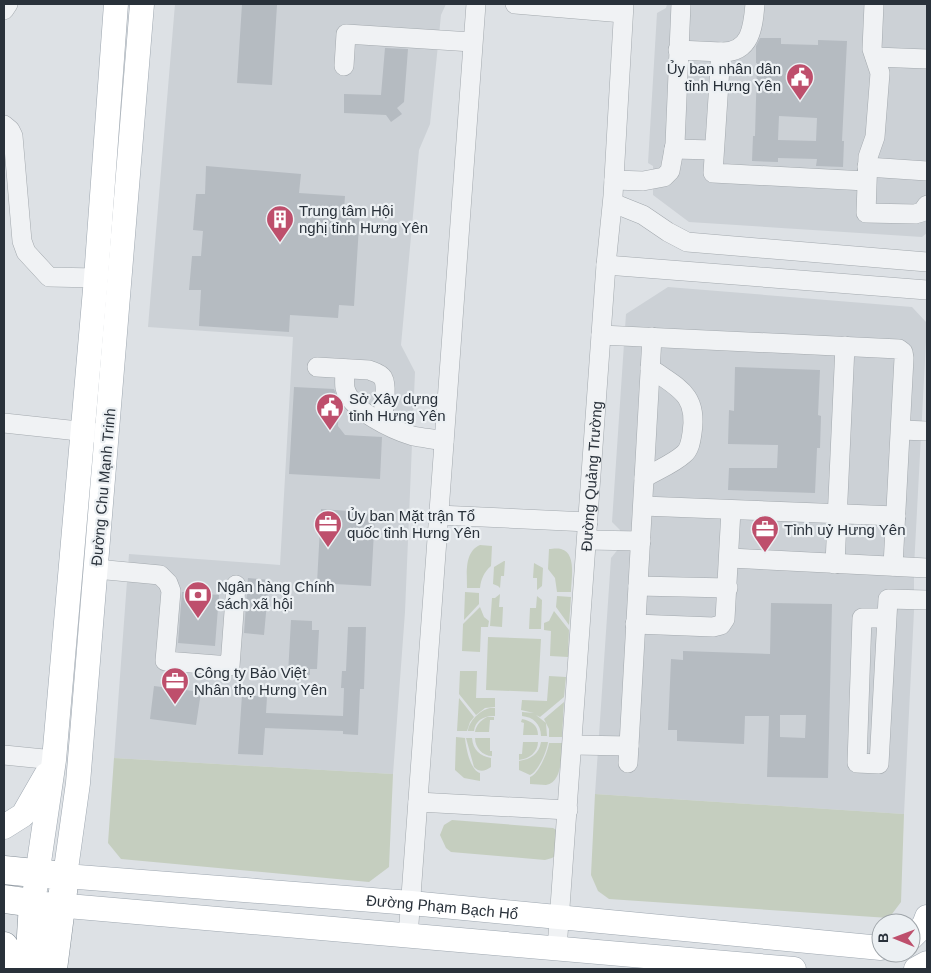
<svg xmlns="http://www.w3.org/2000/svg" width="931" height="973" font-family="Helvetica,sans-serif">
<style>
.built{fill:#ccd1d6}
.green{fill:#c5cebf}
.building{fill:#b5bbc1;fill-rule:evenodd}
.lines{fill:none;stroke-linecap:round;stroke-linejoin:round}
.minor-casing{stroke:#a3a9ae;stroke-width:20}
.major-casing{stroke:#9ea7b0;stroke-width:25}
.highway-casing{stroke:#87919a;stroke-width:29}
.minor{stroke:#f0f2f4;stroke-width:19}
.major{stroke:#fff;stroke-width:24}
.highway{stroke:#fff;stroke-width:28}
.labels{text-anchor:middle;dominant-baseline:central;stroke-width:4.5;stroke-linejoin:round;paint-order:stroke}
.poi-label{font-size:15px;fill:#29313a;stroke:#ecf0f3;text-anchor:start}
.street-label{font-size:15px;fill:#29313a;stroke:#ecf0f3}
</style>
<rect width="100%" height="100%" fill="#dde1e5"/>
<path class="built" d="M175,4h271l-5,11 -11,109 -11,26 -18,195 14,27 -10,240 -12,162 -279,-16 15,-204 151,11 13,-228 -145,-10z
M667,4h260v229l-5,4 -233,-15 -36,-27v-29l-5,-3 9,-150 9,-5z
M668,287l244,20 15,16 -13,244v44l-10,203 -309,-20 16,-236 8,-10 1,-18 -8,-8 14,-208z"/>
<path class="green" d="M480,545l12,1 -1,20c-7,6 -10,13 -11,22h-13c0,-15 -3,-36 13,-43z
M549,549c3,0 8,-1 12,0 16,4 10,31 10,43h-14l-2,-14 -7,-9z
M504,561h1l-1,15h-3l-1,12 -2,-2 -5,-2 1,-17z
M534,563l9,5 -1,18 -5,4v-12h-4z
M465,592l14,1v11l-15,16z
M500,594l-1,13h4l-1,20 -12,-1 2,-28h3z
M537,596l5,4 -1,29h-12l1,-21h6z
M557,596l14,1 -2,28 -13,-18z
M480,607l4,10 5,4 -1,6h-7l-1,25 -18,-1 1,-27z
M554,611l15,19 -1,27 -18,-1 1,-25 -7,-1v-7l5,-2z
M488,637l53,2 -3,53 -52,-2z
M460,671h17l-1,27h19v9l-10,1 -9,7 -17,-21z
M549,676l17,1 -2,20 -24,20 -4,-2 10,8 -2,-4 20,-17 -2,35h-13v-8l-3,-6 1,13h-6c0,-12 -8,-19 -19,-20v-4l12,1 -13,-3 1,-10 25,1z
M459,698l15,19 -4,5 -3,9h-10z
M490,708h5v8c-10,-1 -20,4 -21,15h-6c1,-10 12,-21 22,-23z
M487,717h7v3h-4l-1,12h-14c1,-7 6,-12 12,-15z
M522,719c9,2 16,6 16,16h-15l1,-12 -3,-1z
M456,737l9,1c1,10 5,32 15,35v8l-16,-3 -9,-8z
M466,738h6c1,12 8,18 19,20v9c-6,4 -11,6 -17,0z
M475,738h15v13h2v5c-9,0 -17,-8 -17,-18z
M523,742h15c0,10 -9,17 -19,18v-6h3z
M541,742h7c-1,9 -10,30 -18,33l-11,-5v-9c12,-2 20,-7 22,-19z
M549,743h13c-1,12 1,39 -16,42 -5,0 -11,-1 -16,-1v-7c9,-3 18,-26 19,-34z
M114,758l279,16 -4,93 -20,15 -248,-23 -13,-16z
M595,794l309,20 -3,88 -12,16 -280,-19 -11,-8 -7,-16z
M452,820l101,8 5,3 -2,24 -4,3 -7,2 -94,-8 -5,-4 -6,-13 4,-10z"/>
<path class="building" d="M242,4l35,1 -5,80 -35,-2z
M760,38h21v6l37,1v-5l29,1 -5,100h2l-1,26 -27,-1 1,-7 -39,-1v4l-26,-1 1,-25h2l2,-73h-1v-17zM779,116l38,2 -1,23 -38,-1z
M385,48l23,1 -4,53 -7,6 5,6 -11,8 -5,-7 -42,-2v-19l37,1z
M206,166l95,8 -2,19 46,3 -1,14h16l-6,96 -15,-1 -1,13 -48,-3 -1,17 -90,-6 2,-36h-12l3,-34h9l2,-25 -10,-1 3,-36h9z
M735,367l85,3 -2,45 3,1 -1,32h-3l-2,45 -87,-3 1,-22h48l1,-23 -50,-1 1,-34 5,1z
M294,387l40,2 5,14 -1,23 7,9 37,2 -2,42 -91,-5z
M321,509l54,4 -4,73 -54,-3z
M248,578l21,2 -5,55 -20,-2z
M182,592l37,3 -4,51 -37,-3z
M771,603l61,1 -4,174 -61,-1 2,-61h-24l-1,28 -67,-3v-11h-9l3,-71 12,1v-9l87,3zM780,715h26l-1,23 -25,-1z
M291,620l21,1v9h7l-2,39h-7v6l-22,-1z
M348,627h18l-2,62h-4l-2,46 -15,-1v-3l-78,-3 -2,27 -25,-1 4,-59 25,2 -1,16 77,3 1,-28h-3l1,-17h4z
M154,686l47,6 -5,33 -46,-6z"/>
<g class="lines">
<g class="minor-casing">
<g id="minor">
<path d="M515,4l108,9"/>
<path d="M755,4c-2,23 -4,49 -34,48l-8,121 153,8"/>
<path d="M874,4l-2,45 8,24 -5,64 -7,20 -2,56 49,1 7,-2 5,-7"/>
<path d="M4,10l4,-6"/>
<path d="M678,50l43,2"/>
<path d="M875,57l52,2"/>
<path d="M344,66l2,-32 126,8"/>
<path d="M4,125l6,5 3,6 9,105 4,11 23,25 47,1"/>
<path d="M674,149l40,1"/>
<path d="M867,167l60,4"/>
<path d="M614,180l29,1 21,-4 6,-6 5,-27 6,-140"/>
<path d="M613,203l30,12 25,17 19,10 240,20"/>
<path d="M606,265l321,25"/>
<path d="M601,335l298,14 4,3 1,6 -11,208"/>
<path d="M317,367l52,3c5,2 11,3 14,8 5,9 0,34 -1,44"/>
<path d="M345,369c0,6 -1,13 0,19 5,22 48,42 68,48 10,2 21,3 31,5"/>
<path d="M4,423l93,10"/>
<path d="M901,430l26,1"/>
<path d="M644,478c13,-8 29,-14 40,-24 6,-5 7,-14 8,-21 6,-39 -14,-45 -42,-65"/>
<path d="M643,506l253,10"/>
<path d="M438,515l150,7"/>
<path d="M587,540l54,1"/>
<path d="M730,558l197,10"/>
<path d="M835,564l10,-218"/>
<path d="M96,569l64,6 8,8 3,8 -6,70 65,5 6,-81"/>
<path d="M638,586l90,2"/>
<path d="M886,618h-24l-5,145 22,1 9,-165 39,1"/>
<path d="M635,624l78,3 8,-2 4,-6 6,-109"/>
<path d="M573,745l56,1"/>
<path d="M4,755l50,5"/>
<path d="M628,763l24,-426"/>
<path d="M418,802l150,8"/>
<path d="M408,937l68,-933"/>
<path id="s1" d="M557,949l49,-684 7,-69 11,-192"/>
</g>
</g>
<g class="major-casing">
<g id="major">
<path d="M116,4l-20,274 -42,482 -21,143 761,66"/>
<path id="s2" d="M142,4l-64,779 -13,93 346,27 470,45"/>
<path d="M4,827l19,-12 23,-40"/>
<path d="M911,938l13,-13 3,-8"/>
<path d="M916,969l11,-6"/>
</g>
</g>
<g class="highway-casing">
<path id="highway" d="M4,870l61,6 -12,93
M4,899l29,4 -4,66
M4,946l10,23"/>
</g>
<use href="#minor" class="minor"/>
<use href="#major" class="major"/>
<use href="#highway" class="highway"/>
</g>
<defs>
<g id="civic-pin" transform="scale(1.4375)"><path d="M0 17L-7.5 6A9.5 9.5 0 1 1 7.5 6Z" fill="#be4f6c" stroke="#ecf0f3"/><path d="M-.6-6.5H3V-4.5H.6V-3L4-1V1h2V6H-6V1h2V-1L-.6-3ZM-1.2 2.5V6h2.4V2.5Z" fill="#fff"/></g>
<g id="building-pin" transform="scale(1.4375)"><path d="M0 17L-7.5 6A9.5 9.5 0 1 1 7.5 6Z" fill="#be4f6c" stroke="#ecf0f3"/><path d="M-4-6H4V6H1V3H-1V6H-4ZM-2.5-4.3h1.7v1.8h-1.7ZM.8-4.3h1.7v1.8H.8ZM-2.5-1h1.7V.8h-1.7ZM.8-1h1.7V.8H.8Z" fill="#fff"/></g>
<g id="office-pin" transform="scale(1.4375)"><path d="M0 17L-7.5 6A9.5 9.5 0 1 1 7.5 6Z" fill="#be4f6c" stroke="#ecf0f3"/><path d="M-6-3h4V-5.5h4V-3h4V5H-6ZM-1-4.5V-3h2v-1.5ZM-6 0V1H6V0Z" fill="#fff"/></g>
<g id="bank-pin" transform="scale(1.4375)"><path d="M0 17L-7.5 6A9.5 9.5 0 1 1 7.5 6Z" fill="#be4f6c" stroke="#ecf0f3"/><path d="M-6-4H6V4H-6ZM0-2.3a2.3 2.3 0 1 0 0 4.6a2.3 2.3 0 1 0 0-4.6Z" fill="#fff"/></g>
</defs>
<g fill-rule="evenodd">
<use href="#civic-pin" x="800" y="77"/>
<use href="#building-pin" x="280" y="219"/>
<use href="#civic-pin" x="330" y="407"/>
<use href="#office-pin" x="328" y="524"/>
<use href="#office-pin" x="765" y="529"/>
<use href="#bank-pin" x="198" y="595"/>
<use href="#office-pin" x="175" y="681"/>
</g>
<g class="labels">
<g class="poi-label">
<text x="781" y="68" text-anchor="end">Ủy ban nhân dân<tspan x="781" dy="17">tỉnh Hưng Yên</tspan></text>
<text x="299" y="210">Trung tâm Hội<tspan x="299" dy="17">nghị tỉnh Hưng Yên</tspan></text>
<text x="349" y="398">Sở Xây dựng<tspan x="349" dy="17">tỉnh Hưng Yên</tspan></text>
<text x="347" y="515">Ủy ban Mặt trận Tổ<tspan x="347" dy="17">quốc tỉnh Hưng Yên</tspan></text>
<text x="784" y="529">Tỉnh uỷ Hưng Yên</text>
<text x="217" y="586">Ngân hàng Chính<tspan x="217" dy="17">sách xã hội</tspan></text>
<text x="194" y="672">Công ty Bảo Việt<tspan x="194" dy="17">Nhân thọ Hưng Yên</tspan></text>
</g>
<g class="street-label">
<text stroke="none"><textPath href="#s1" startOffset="474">Đường Quảng Trường</textPath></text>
<text transform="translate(103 487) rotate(-85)">Đường Chu Mạnh Trinh</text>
<text stroke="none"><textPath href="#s2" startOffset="1254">Đường Phạm Bạch Hổ</textPath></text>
</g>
</g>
<rect width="931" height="973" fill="none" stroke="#29313a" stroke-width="10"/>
<g transform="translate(896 938) rotate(271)"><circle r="24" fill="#ecf0f3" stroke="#9ea4a9"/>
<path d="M0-4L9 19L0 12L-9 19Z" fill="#be4f6c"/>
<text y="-8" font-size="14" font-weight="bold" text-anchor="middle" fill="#29313a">B</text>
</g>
</svg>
